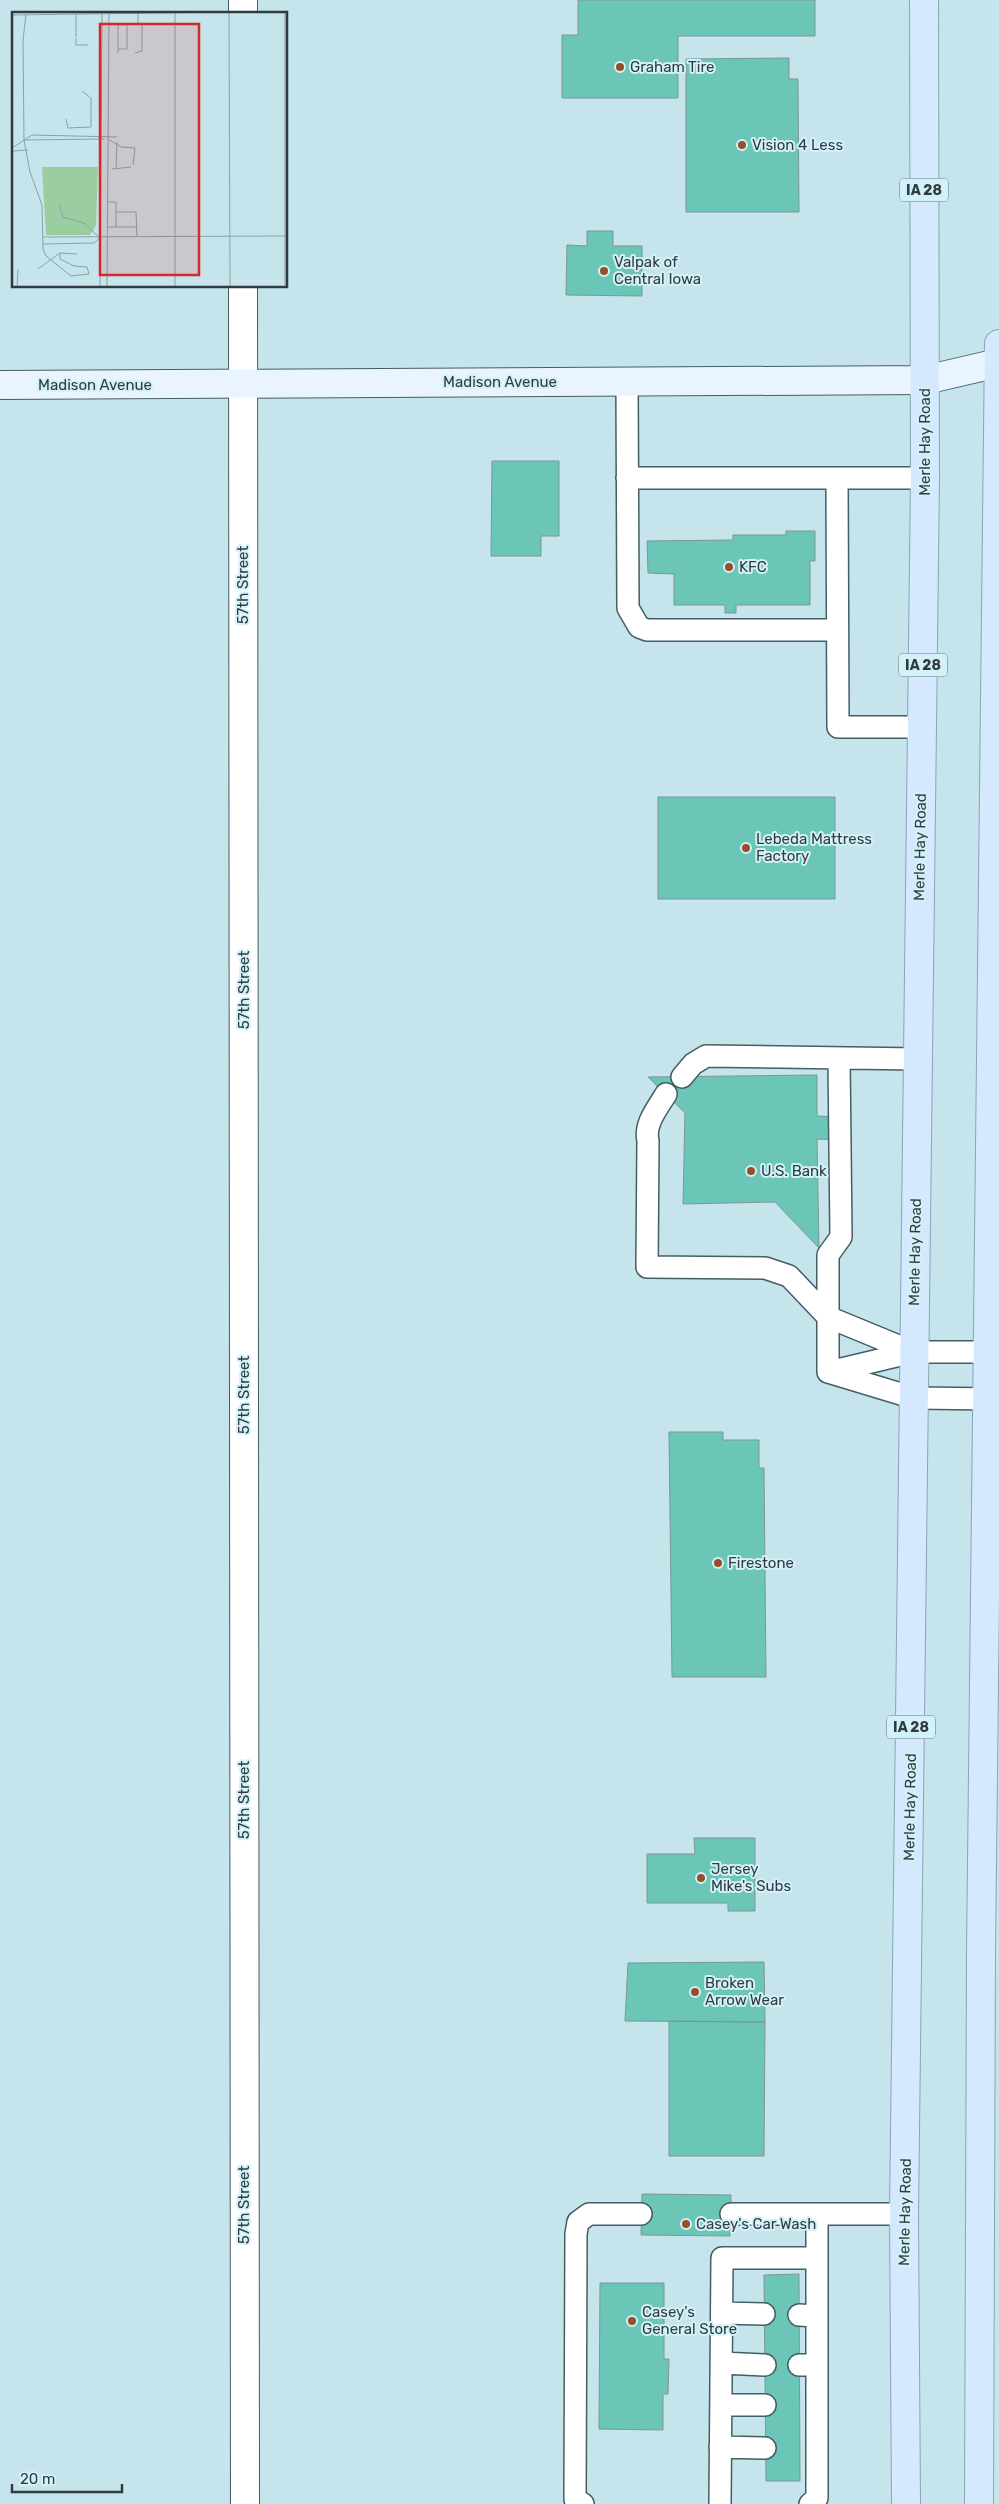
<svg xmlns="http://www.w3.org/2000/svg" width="999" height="2504" font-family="Rubik,sans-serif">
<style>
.building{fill:#6bc6b7;stroke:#7b9892}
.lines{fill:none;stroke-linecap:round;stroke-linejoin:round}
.lane-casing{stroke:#445e65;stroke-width:24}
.street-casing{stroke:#445e65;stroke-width:30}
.secondary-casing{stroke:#445e65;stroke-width:30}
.primary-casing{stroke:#89a3ba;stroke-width:30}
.lane{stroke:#fff;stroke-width:21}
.street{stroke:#fff;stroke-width:28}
.secondary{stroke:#eaf4fe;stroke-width:28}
.primary{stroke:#d4e9fd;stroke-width:28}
.poi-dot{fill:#954f26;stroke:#d3f1f9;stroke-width:2}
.labels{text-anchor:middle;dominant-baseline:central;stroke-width:4;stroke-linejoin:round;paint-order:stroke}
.shield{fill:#d3f1f9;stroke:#627278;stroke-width:1}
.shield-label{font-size:14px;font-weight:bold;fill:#313c40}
.poi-label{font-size:15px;fill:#313c40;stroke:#d3f1f9;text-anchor:start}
.street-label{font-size:15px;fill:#313c40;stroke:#d3f1f9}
.inset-road{fill:none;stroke:#8aa1a7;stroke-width:1}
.view{fill:#d62828;fill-opacity:0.15;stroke:#d62828;stroke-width:2.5}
.inset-edge{fill:none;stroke:#313c40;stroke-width:2.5}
</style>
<rect width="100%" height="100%" fill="#c6e4ec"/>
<path class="building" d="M578,0h237v36h-137v62h-116v-63h16z
M789,58v21h9l1,133h-113v-153z
M587,231h26v15h29v50l-76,-1 1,-50 20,1z
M492,461h67v75h-18v20h-50z
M786,531h29v30h-5v44h-74v8h-11v-8h-51v-31l-26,-1 -1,-32 86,-1v-5h53z
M658,797h177v102h-177z
M817,1075v41l22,1v23l-22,-1 2,109 -44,-46 -92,2 2,-91 -37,-36z
M669,1432h54v8h36v28h5l2,209h-94z
M694,1838h61v73h-27v-8h-81v-49h48z
M764,1962l1,60 -140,-1 3,-58z
M669,2021l96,1 -1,134h-95z
M642,2194l89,1 -1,41 -89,-1z
M799,2274l1,207h-34l-2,-206z
M600,2283h64v76h5l-1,35h-5v36l-64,-1z"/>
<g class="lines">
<g class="lane-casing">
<path id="lane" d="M627,381l1,227 11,19 8,3h190
M627,478h298
M837,478l1,249h85
M682,1077l11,-13 13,-8 212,3
M666,1094c-9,15 -22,30 -18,47l-1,126 118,1 24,8 39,41 85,35
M828,1372v-117l13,-18 -2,-179
M828,1372l86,26 85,1
M829,1372l84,-20h86
M731,2214h173
M722,2313l42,1
M799,2315l17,1
M722,2363l43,2
M799,2365h18
M721,2405h44
M720,2447l45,1
M583,2504l-8,-5 1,-265 2,-12 11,-8h52
M720,2504l2,-246h94
M810,2504l7,-6v-284"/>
</g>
<g class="street-casing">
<path id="street" d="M243,0v14
M243,286l2,2218"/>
</g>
<g class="secondary-casing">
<path id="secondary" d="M0,385l925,-5 73,-17"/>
</g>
<g class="primary-casing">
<path id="primary" d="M906,2504l-2,-290 21,-1736 -1,-478
M979,2504l2,-551 18,-1609"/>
</g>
<use href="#lane" class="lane"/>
<use href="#street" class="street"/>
<use href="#secondary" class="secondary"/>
<use href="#primary" class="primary"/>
</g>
<g class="poi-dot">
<circle cx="620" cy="67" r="5"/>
<circle cx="742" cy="145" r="5"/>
<circle cx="604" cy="271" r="5"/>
<circle cx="729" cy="567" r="5"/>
<circle cx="746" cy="848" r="5"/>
<circle cx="751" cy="1171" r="5"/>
<circle cx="718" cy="1563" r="5"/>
<circle cx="701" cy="1878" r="5"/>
<circle cx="695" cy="1992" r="5"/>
<circle cx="686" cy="2224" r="5"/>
<circle cx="632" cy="2321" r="5"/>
</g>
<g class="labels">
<g class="shield">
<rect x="900" y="178.5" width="48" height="23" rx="4"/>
<rect x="899" y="653.5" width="48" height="23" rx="4"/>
<rect x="887" y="1715.5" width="48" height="23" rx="4"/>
</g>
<g class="shield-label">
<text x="924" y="190">IA 28</text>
<text x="923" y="665">IA 28</text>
<text x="911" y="1727">IA 28</text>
</g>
<g class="poi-label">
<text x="630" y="67">Graham Tire</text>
<text x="752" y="145">Vision 4 Less</text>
<text x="614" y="262">Valpak of<tspan x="614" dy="17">Central Iowa</tspan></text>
<text x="739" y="567">KFC</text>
<text x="756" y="839">Lebeda Mattress<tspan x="756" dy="17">Factory</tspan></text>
<text x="761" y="1171">U.S. Bank</text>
<text x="728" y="1563">Firestone</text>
<text x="711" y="1869">Jersey<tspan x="711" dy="17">Mike's Subs</tspan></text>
<text x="705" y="1983">Broken<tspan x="705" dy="17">Arrow Wear</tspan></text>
<text x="696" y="2224">Casey's Car Wash</text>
<text x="642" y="2312">Casey's<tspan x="642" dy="17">General Store</tspan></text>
</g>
<g class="street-label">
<text x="500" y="382">Madison Avenue</text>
<text x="95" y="385">Madison Avenue</text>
<text transform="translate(925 442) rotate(-90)">Merle Hay Road</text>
<text transform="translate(243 585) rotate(-90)">57th Street</text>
<text transform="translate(920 847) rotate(-89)">Merle Hay Road</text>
<text transform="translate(244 990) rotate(-90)">57th Street</text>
<text transform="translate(915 1252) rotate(-89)">Merle Hay Road</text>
<text transform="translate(244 1395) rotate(-90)">57th Street</text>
<text transform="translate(244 1800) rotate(-90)">57th Street</text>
<text transform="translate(910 1807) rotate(-89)">Merle Hay Road</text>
<text transform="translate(244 2205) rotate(-90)">57th Street</text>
<text transform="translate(905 2212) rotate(-89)">Merle Hay Road</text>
</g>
</g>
<g transform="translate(12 12)">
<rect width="275" height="275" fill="#c6e4ec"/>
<path d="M30,155h56l-2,59 -6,9h-44z" fill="#9acea1"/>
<path class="inset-road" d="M217,0l1,275M273,0v275M163,1v274M0,3l217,-3M14,3l-3,25 1,100 6,32 12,33 1,44 3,7 25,20 18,-2 -2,-7 -13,-1 -14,-7v-6l17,1M64,25v-23M64,26v7h12M106,37h9v-25M106,41v-28l20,-1M123,41l7,-2v-26l-4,-1v-11M54,107l2,9 23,-1v-29l-9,-7M96,127l13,8 14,1 -2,17M12,128l80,-1M0,136l20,-13 85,2M0,139l16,-1M100,157l19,-2M104,157l1,-27M95,190h9v25M47,192l4,13 21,6 16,15M104,200h20l1,25M95,215h30M31,225l244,-1M31,232l51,-1 6,-5M26,257l22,-16M5,275l1,-18M88,275l2,-275M95,275l2,-275"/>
<path class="view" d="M88,12h99v251h-99z"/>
<rect width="275" height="275" class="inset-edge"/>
</g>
<path d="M12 2484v8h110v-8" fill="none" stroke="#313c40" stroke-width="2.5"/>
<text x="20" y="2484" font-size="15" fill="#313c40" stroke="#d3f1f9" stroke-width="4" paint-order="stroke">20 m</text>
</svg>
